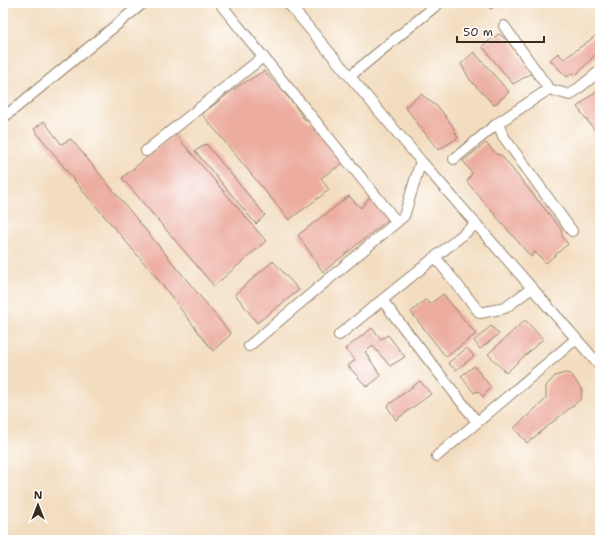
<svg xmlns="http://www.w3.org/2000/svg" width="603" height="543" font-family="'Shantell Sans',sans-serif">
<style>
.building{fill:#ecac9f}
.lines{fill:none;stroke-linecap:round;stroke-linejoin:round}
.minor-casing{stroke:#97846f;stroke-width:12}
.minor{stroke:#fff;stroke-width:10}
</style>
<rect width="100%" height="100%" fill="#fff"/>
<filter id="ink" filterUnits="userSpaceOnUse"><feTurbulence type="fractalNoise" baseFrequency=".025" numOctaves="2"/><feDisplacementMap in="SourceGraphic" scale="8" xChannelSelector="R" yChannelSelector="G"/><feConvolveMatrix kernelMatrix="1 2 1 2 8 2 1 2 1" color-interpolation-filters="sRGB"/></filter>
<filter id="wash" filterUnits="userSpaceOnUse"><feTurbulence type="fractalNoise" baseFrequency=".012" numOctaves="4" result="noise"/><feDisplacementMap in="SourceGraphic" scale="16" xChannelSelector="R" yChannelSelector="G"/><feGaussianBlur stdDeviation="0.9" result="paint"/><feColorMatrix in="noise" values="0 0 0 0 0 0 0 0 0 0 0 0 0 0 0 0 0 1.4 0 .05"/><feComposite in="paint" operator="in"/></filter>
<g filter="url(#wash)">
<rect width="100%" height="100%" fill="#f3ddc0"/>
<g id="blocks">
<path class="building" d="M485,3h14l-8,6z
M599,28l1,22 -25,26 -3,-3 -5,4 -17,-17 8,-7 6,6 34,-25z
M499,34l12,9 21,30 -19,11 -31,-38z
M474,52l35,40 -15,13 -24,-25 -9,-16z
M264,71l30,33 9,14 13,9 29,35 -24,16 8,12 -40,30 -87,-106 38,-29z
M600,88v49l-23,-30z
M421,94l19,15 12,16 6,13 -20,12 -33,-43z
M44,121l17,23 10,-5 160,195 -18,17 -56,-73 -75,-88 -48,-61z
M175,134l91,107 -52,45 -92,-108z
M486,143l10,11 5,1 60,74 2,9 5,6 -22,19 -11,-11 -4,5 -64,-75 5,-9 -9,-12z
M206,144l59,71 -9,9 -61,-73z
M349,196l12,12 9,-11 19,22 -66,53 -25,-37z
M273,261l26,29 -42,33 -22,-29z
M443,294l33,40 -30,23 -35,-45 14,-12 5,4z
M525,320l18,19 -37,34 -18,-19z
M491,326l8,8 -19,15 -6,-8z
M372,328l9,11 7,-4 17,22 -15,9 -17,-20 -8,6 16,24 -14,11 -19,-21 7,-6 -10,-11z
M467,348l7,8 -18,14 -8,-7z
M474,366l17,21 -8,10 -5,-6 -4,2 -13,-17z
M565,373l6,1 11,16 -1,9 -54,44 -13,-15 32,-29v-13l9,-10z
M420,381l11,13 -35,26 -9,-14z"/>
</g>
</g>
<g filter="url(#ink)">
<use href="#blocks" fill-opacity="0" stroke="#97846f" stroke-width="1"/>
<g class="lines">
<g class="minor-casing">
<path id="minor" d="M226,3l-4,3 175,216
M504,26l45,63 21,6 30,-24
M350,76l89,-73
M549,89l-51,34 5,13 69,95
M3,118l140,-115
M146,151l117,-94
M454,159l44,-36
M421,161l179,205
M435,257l45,56 25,-5 27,-20
M382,300l95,122
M339,335l137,-111
M249,346l155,-130 17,-55 -133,-158
M437,456l139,-117"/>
</g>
<use href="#minor" class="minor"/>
</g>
</g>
<rect width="603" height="543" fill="none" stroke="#fff" stroke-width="16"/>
<g transform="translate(38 505)" stroke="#ffffff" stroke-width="3" paint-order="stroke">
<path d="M0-3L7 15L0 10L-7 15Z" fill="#3b2a1e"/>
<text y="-6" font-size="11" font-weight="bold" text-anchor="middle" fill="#3b2a1e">N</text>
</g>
<path d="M457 36v6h87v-6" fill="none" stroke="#3b2a1e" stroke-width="2"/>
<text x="463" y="36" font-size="12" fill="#3b2a1e" stroke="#ffffff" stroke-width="3" paint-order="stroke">50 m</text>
</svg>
